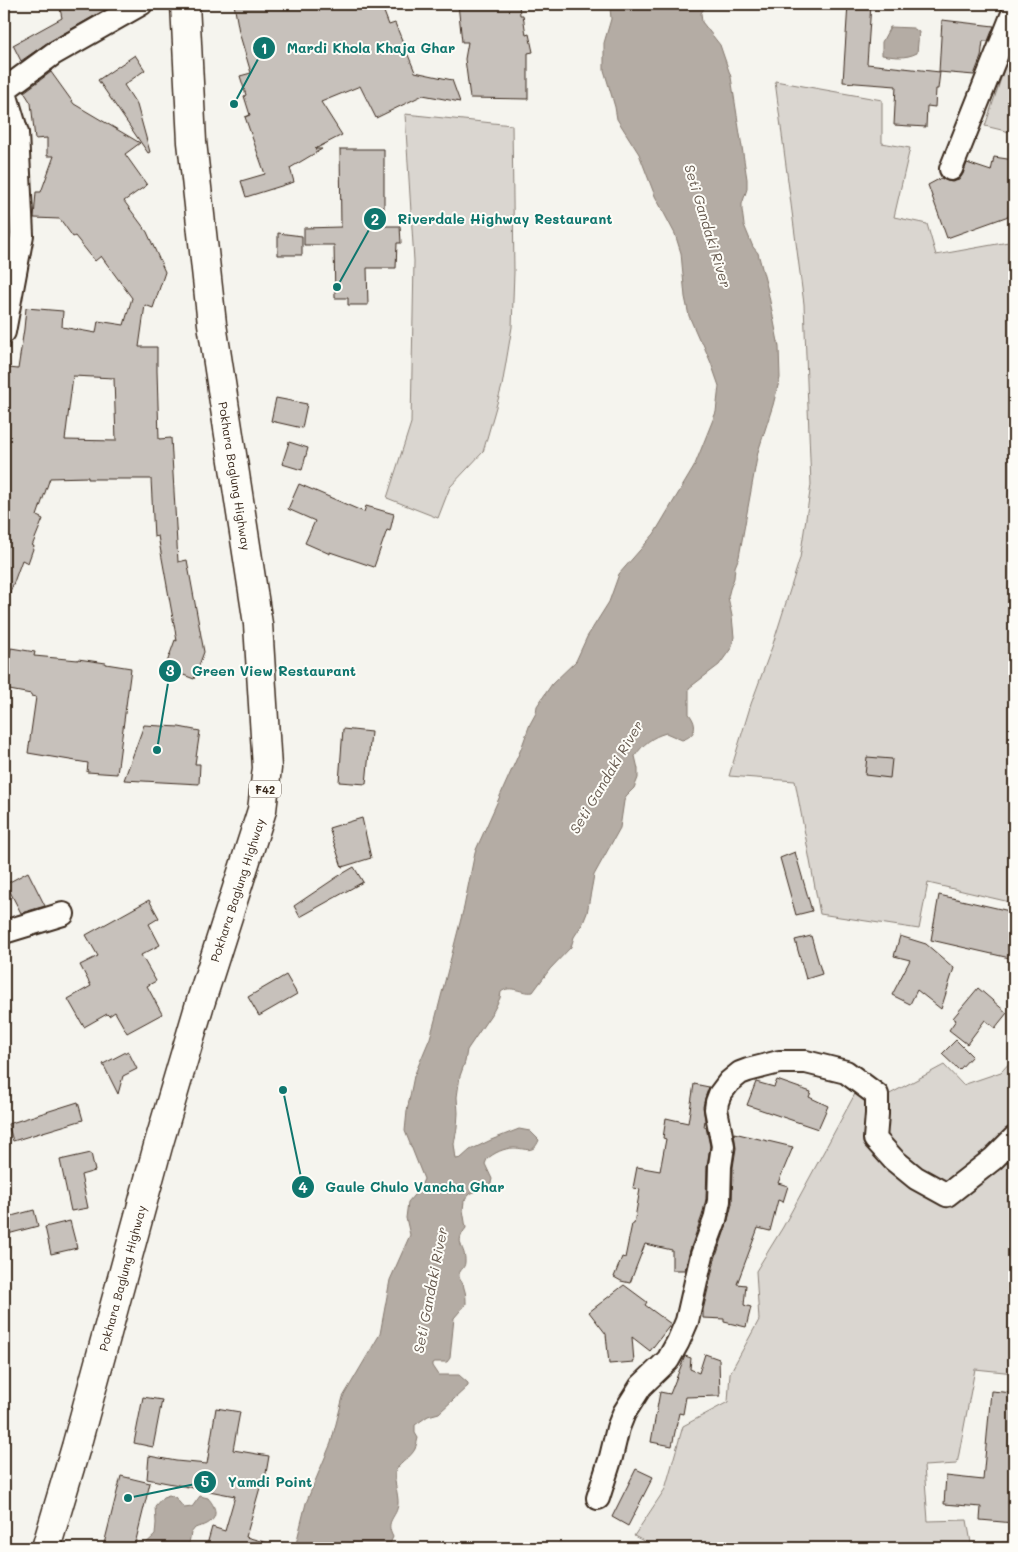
<svg xmlns="http://www.w3.org/2000/svg" width="1018" height="1552" font-family="Mali,sans-serif">
<style>
.green{fill:#dad6d0;stroke:#8a8077}
.water{fill:#b4aca4;stroke:#84786e}
.building{fill:#c7c1bb;stroke:#3b2a1e;fill-rule:evenodd}
.lines{fill:none;stroke-linecap:round;stroke-linejoin:round}
.street-casing{stroke:#3b2a1e;stroke-width:26}
.highway-casing{stroke:#3b2a1e;stroke-width:31}
.street{stroke:#fdfcf7;stroke-width:22}
.highway{stroke:#fdfcf7;stroke-width:28}
.labels{text-anchor:middle;dominant-baseline:central;stroke-width:4;stroke-linejoin:round;paint-order:stroke}
.shield{fill:#fdfcf7;stroke:#75695f;stroke-width:1}
.shield-label{font-size:11px;font-weight:bold;fill:#3b2a1e}
.street-label{font-size:12px;fill:#3b2a1e;stroke:#fdfcf7}
.water-label{font-size:14px;font-style:italic;fill:#65584d;stroke:#fdfcf7}
.leader{fill:none;stroke:#0f766e;stroke-width:2}
.callout-dot{fill:#0f766e;stroke:#fdfcf7;stroke-width:2}
.mark-label{font-size:15px;text-anchor:middle;font-weight:bold;fill:#fff}
.callout-label{font-size:14px;text-anchor:middle;font-weight:bold;fill:#0f766e;stroke:#fdfcf7;stroke-width:4;stroke-linejoin:round;paint-order:stroke}
</style>
<rect width="100%" height="100%" fill="#f5f4ee"/>
<filter id="ink" filterUnits="userSpaceOnUse"><feTurbulence type="fractalNoise" baseFrequency=".02" numOctaves="2"/><feDisplacementMap in="SourceGraphic" scale="10" xChannelSelector="R" yChannelSelector="G"/><feConvolveMatrix kernelMatrix="1 2 1 2 8 2 1 2 1" color-interpolation-filters="sRGB"/></filter>
<g filter="url(#ink)">
<path class="green" d="M1014,40v93l-29,-7z
M775,81l107,19v43l28,5 -16,69 33,7 9,31 78,-14v662l-86,-20 -9,46 -99,-15 -25,-133 -66,-5 22,-72 21,-57 28,-89 11,-73 -7,-181z
M405,114l107,11 2,147 -2,55 -10,59 -19,66 -33,35 -12,31 -51,-20 24,-75 3,-162z
M1014,1058v73l-58,46 -13,5 -37,-23 -24,-22 4,-41 58,-31 19,20 38,-13z
M856,1092l16,9 -5,41 42,41 41,23 25,-18 39,-38v26l-7,26 7,1v170l-39,-4 -18,95 -33,2 4,55 39,-1 4,23 43,-1v6h-357l-23,-12 31,-47 18,-63 45,-24 2,-29 29,-53 -3,-49 27,-44z"/>
<path class="water" d="M608,4h99l-6,9 1,9 18,23 11,32 16,102v10l-5,15v6l2,15 9,22 5,6 10,38 11,56 1,31 -7,27 -15,47 -19,105 -4,10 -1,11 -4,11 -2,8 4,19 2,21 -2,10 -13,18 -30,23v26c9,11 7,22 -7,26l-16,-7c-14,4 -23,11 -31,23l3,13v9l-4,10 -8,8 -2,5 -4,27 -26,47 -7,38 -4,10 -9,14 -3,10 -21,22 -17,23c-12,2 -22,-8 -32,0l-1,6 -6,12 -27,40 -2,12 -5,14 -3,21 1,16 -1,15 -3,16 2,15 5,-1 9,-8 21,-10 28,-11 11,2 9,9c-6,15 -13,8 -25,8 -10,0 -20,5 -27,11l-2,5 7,15 -1,4 -21,11 -6,7 -1,9 3,18c-13,16 0,18 -1,34 0,7 -7,8 -6,15 1,4 5,7 5,11 2,5 2,11 2,16l-12,14 -4,40 -3,4h-12l-3,1v3l6,9h21l9,8v3l-29,27 -11,3 -13,9v8l3,5c-1,4 -2,8 -3,11 -4,8 -14,13 -19,21 -4,7 3,25 2,34 -1,14 -14,16 -5,33l-5,11h-96l4,-4 10,-41 25,-60 12,-46 37,-63 10,-54 20,-45 -4,-17 2,-16 12,-14 4,-9 -19,-48 2,-20 7,-35 16,-38 5,-18 29,-113 11,-55 46,-103 9,-25 6,-11 1,-7 15,-22 24,-23 11,-24 22,-35 10,-28 35,-40 40,-67 22,-55 3,-26 -8,-23 -8,-19 -4,-5 -10,-23 -4,-19 -4,-44 -6,-19 -20,-38 -16,-42 -22,-35 -2,-12 -11,-37v-27l7,-24 -1,-11z
M890,27l23,1 6,4 -2,21c-12,6 -23,4 -35,2v-13z
M169,1495l6,2 9,11 8,-1 8,-11 8,2c7,8 12,19 -1,26 -3,2 -8,2 -12,4l-4,5 -3,15h-47l14,-13 1,-12 -1,-17 8,-9z"/>
<path class="building" d="M59,4h56l-68,39 -26,18 -8,-16 49,-27z
M234,4h147l8,21 6,-2 20,49 37,8 8,22 -37,-7 -47,23 -16,-32 -39,16 21,33 -27,14h7l-32,19 4,14 -48,15 -5,-16 24,-7 -20,-57 5,-2 -6,-19 2,-1 -6,-19 11,-3 -12,-41z
M458,4h61l1,11h3l3,20 3,-1 4,18 -5,1v46l-58,-1 -5,-39 3,-17h-6z
M848,4h23l-4,60 73,8 -2,17h-2l-1,18 -8,-1 -1,21 -32,-2 2,-39 -53,-4z
M942,20l52,6 -6,15h-5l-2,16 -7,18 -35,-3z
M135,55l10,15 -21,15 13,20 13,47 -2,1 -50,-73z
M51,72l23,32 66,39 -15,11 22,31 -23,16 23,31 18,40 -12,36 -8,-3 -6,42h18v24l2,68 12,-1 7,124 9,-2 17,92 -10,27 -29,-11 10,-28 2,1 -19,-105 -4,1 -3,-58h-63v-2l-38,1 -13,38 6,3 -11,27h2l-6,17 -6,-3 -16,44 -2,-1v-195l5,-40 9,1 6,-40 2,-21 37,3 -1,16 34,6 2,-12 26,4 8,-27 -31,-42 -6,5 -20,-25 -2,1 -13,-18 -26,-1 2,-26h5l13,-36h-7v-18l-12,1 -4,-36 -7,-11zM73,376l41,2 2,63 -51,-1z
M340,149h44v77h16l1,17h-4l-1,25h-29l1,37h-20v-7h-13l-1,-53h-30v-17l37,-1z
M994,157l20,3v54l-67,24 -19,-53 13,-7 6,3 5,1 7,-2 4,-6 4,-11 24,8z
M278,233l24,3v19h-24z
M276,398l31,6 -5,24 -31,-7z
M289,442l19,6 -6,22 -20,-6z
M299,484l65,28 2,-6 28,8 -4,17 -3,-1 -13,37 -44,-15v2l-25,-11 10,-22 -27,-12z
M11,648l24,4 -1,4 44,4v-1l28,4v1l25,4 -14,106 -30,-2 1,-9 -60,-10 8,-56 -5,-1v-2l-27,-5z
M144,725l35,2 21,4 -5,33h5l-1,20 -75,-4z
M343,729l28,3 -5,52 -27,-2z
M867,757l25,2 -2,19 -25,-3z
M362,818l9,40 -29,9 -13,-39z
M795,852l17,59 -16,4 -16,-57z
M354,867l9,15 -63,35 -6,-11 43,-29z
M28,872l17,34 -24,7 -15,-29z
M939,895l75,17v47l-83,-19z
M149,900l10,18 -10,6 11,21 -19,10 15,26 -9,5 15,28 -35,19 -12,-21 -6,4 -2,-2 -23,13 -16,-28 23,-13 -11,-21 18,-9 -12,-21z
M811,936l11,38 -16,5 -11,-39z
M900,936l26,8 28,24 -13,41 -24,-19 -7,14 -18,-9 18,-35 -16,-4z
M286,975l11,19 -38,22 -11,-19z
M978,988l29,25 -12,15 -10,-8 -18,24 -18,-14 7,-10 -3,-2z
M956,1040l16,16 -13,14 -17,-16z
M128,1051l9,18 -14,7 -5,18 -15,-30z
M777,1080l34,12 -2,5 19,9 -10,23 -71,-24 9,-23 18,5z
M694,1084l15,3 -4,11 -2,9 2,13 -1,7h2l4,19 -3,20 -1,33 -4,17 -12,34 -5,20h-13v-20l-27,-6 -15,39 -9,-2 -7,-4 8,-20 3,1 7,-34h2l6,-35 -7,-1 4,-21 23,4 6,-32 -3,-1 3,-20 22,5z
M78,1102l5,18 -70,21 -5,-17z
M734,1133l59,14 -15,36 10,3 -5,16 -5,-2 -8,31 -12,-3 -21,56 9,1 -2,20 7,2 -5,20 -22,-5v-3l-21,-1v-8l12,-51 12,-35 5,-20 1,-37 3,-19z
M91,1153l4,18 -14,4 7,33 -17,3 -11,-51z
M34,1210l4,16 -34,9v-17z
M70,1221l7,27 -26,6 -6,-27z
M624,1285l23,17 -2,3 26,19 -21,27 -18,-14 2,25 -25,2 -3,-30 -17,-22z
M705,1354l14,5 1,37 -34,1 -3,17 -4,-1 -7,33 -21,-4 9,-50 10,2 15,-38 6,2 -1,11 9,4z
M991,1391l23,2v130l-34,-3 1,-13 -37,-3 2,-28 37,4z
M143,1397l19,3 -9,47 -19,-4z
M216,1408l24,4 -7,38 36,6 -5,29 -3,-1 -15,53 22,6 -1,5h-61l6,-21 13,4 10,-35 -88,-17 2,-23 27,5 31,3z
M636,1469l17,8 -25,49 -16,-9z
M121,1476l29,7 -16,65h-31z"/>
<g class="lines">
<g class="street-casing">
<path id="street" d="M4,89l13,44 5,102 -18,97
M4,90l49,-36 88,-50
M951,169l63,-158
M4,932l59,-18
M598,1498l13,-41 7,-29 6,-15 17,-27 27,-26 10,-18 9,-21 15,-66 13,-35 4,-19 1,-35 3,-20 -7,-37 1,-7 3,-8 9,-12 11,-9 8,-3 31,-8h27l40,10 31,23v19l-2,25 19,21 22,18 31,17 46,-36 21,-21"/>
</g>
<g class="highway-casing">
<path id="highway" d="M46,1548l30,-101 82,-301 41,-139 63,-197 5,-42 -9,-144 -46,-300 -20,-182 -7,-138"/>
</g>
<use href="#street" class="street"/>
<use href="#highway" class="highway"/>
</g>
</g>
<g class="labels">
<rect class="shield" x="249" y="780.5" width="32" height="17" rx="4"/>
<g class="shield-label">
<text x="265" y="789">F42</text>
</g>
<g class="street-label">
<text transform="translate(235 476) rotate(81)">Pokhara Baglung Highway</text>
<text transform="translate(237 890) rotate(-72)">Pokhara Baglung Highway</text>
<text transform="translate(122 1278) rotate(-75)">Pokhara Baglung Highway</text>
</g>
<g class="water-label">
<text transform="translate(708 226) rotate(73)">Seti Gandaki River</text>
<text transform="translate(606 777) rotate(-59)">Seti Gandaki River</text>
<text transform="translate(430 1290) rotate(-79)">Seti Gandaki River</text>
</g>
</g>
<path class="leader" d="M234 104L264 48M337 287L375 219M157 750L170 671M283 1090L303 1187M128 1498L205 1482"/>
<g class="callout-dot">
<circle cx="234" cy="104" r="5"/>
<circle cx="337" cy="287" r="5"/>
<circle cx="157" cy="750" r="5"/>
<circle cx="283" cy="1090" r="5"/>
<circle cx="128" cy="1498" r="5"/>
<circle cx="264" cy="48" r="12"/>
<circle cx="375" cy="219" r="12"/>
<circle cx="170" cy="671" r="12"/>
<circle cx="303" cy="1187" r="12"/>
<circle cx="205" cy="1482" r="12"/>
</g>
<g class="mark-label">
<text x="264" y="54">1</text>
<text x="375" y="225">2</text>
<text x="170" y="676">3</text>
<text x="303" y="1193">4</text>
<text x="205" y="1487">5</text>
</g>
<g class="callout-label">
<text x="371" y="53">Mardi Khola Khaja Ghar</text>
<text x="505" y="224">Riverdale Highway Restaurant</text>
<text x="274" y="676">Green View Restaurant</text>
<text x="415" y="1192">Gaule Chulo Vancha Ghar</text>
<text x="270" y="1487">Yamdi Point</text>
</g>
<rect width="1018" height="1552" fill="none" stroke="#fdfcf7" stroke-width="20"/>
<rect x="10" y="10" width="998" height="1532" fill="none" stroke="#3b2a1e" stroke-width="2" filter="url(#ink)"/>
</svg>
